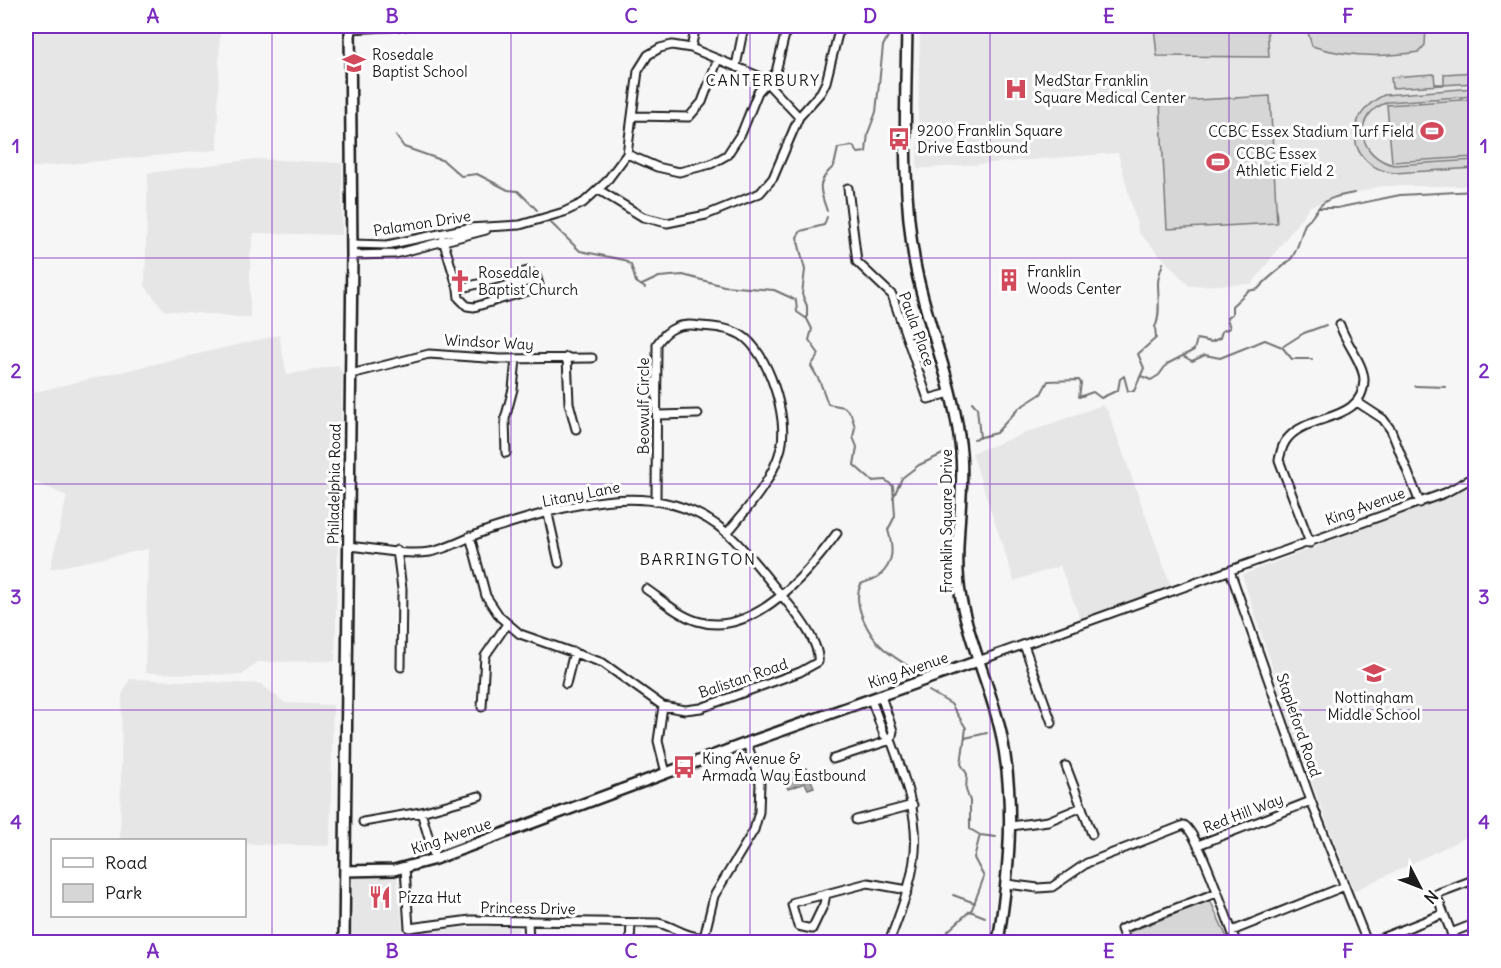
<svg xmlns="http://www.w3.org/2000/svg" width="1501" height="968" font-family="Delius,sans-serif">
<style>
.built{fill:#e6e6e6}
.green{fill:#d6d6d6;stroke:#797979;stroke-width:1.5}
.water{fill:#acacac;stroke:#727272;stroke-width:1.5}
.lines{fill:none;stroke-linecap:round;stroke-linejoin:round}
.stream{stroke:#727272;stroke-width:2}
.street-casing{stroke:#1c1c1c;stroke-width:11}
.secondary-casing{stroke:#1c1c1c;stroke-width:14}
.street{stroke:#fff;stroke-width:7}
.secondary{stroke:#fff;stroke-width:9}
.grid{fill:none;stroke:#7b2cbf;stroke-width:1.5;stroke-opacity:0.55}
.labels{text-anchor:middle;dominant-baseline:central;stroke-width:6;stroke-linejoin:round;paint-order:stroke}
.poi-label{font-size:15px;fill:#1c1c1c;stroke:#fff;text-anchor:start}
.street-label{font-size:15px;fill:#1c1c1c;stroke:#fff}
.neighbourhood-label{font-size:16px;letter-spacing:1.5px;fill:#1c1c1c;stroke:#fff}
.neatline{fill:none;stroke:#7b2cbf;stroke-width:2}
.grid-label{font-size:20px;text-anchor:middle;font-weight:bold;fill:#7b2cbf}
</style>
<rect width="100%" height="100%" fill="#f6f6f6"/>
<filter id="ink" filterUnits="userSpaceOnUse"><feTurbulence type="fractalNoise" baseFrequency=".0167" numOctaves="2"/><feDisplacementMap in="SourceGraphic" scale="12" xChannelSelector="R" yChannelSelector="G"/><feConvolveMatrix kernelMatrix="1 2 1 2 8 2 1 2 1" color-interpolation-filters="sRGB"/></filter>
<g filter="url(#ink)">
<path class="built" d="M26,26h194l-3,124 -191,18z
M920,26h555v160h-94l-71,20 -58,78 -63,2 -50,-53 -21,-80 -201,16z
M255,159l87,4v72l-88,-2 -4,24v61l-86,-8 -19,-24 3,-113z
M279,335l8,40 51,-10 4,7 -7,289 -77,1 -16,13 -97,-2 3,-124 -98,20 17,-73 -41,-18v-84z
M1102,405l6,6 63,175 -91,32 -20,-52 -46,15 -42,-128z
M1475,485v348l-121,58 -51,-130 -61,-186z
M130,679l131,5 24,19 48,2 -3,141 -85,-2 -1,-4h-124l2,-145z
M397,877l6,56 93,-7 22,2 -1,14h-165l1,-64z"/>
<path class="green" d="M1154,26h113l2,31 -112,-1z
M1306,26h120l-1,19 -6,7c-34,5 -74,5 -107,-6z
M1475,72v11l-83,5 -1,-11 43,-3 1,10h9v-10z
M1475,88v8l-87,6c-38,13 -30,55 6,63l81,-5v8l-81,5c-48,-7 -52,-58 -10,-78z
M1270,96l7,127 -110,6 -7,-127z
M1475,99v58l-83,5 -5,-57z
M1210,900l19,42h-98l-2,-10z"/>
<path class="water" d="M806,768l8,19 -6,2 -3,-6 -17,6 -5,-13z"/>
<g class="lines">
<path class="stream" d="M396,136l8,11 40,14 17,15 16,-2 31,16 10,1 19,19
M1318,208h19l63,-13 76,-4
M827,211c-7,-21 -12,-28 7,-45l4,-18 15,-2 5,7 8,-1 2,-19 8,-21 7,-66 6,-12
M551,223l29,28 44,9 7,5 5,17 9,6
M642,285l17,-8 24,-2 41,11 50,4 22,10 1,12 10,7 5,10 -3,11 10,14 -8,12 9,16 8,22 16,3 7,7 4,13 -2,10 4,10 -3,18 18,16 13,-1 8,6 2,30 -7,14c5,17 7,33 -9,46 -5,4 -12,5 -18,8 -10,20 8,52 23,65 9,8 19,13 28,20
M807,319v-13l-5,-12 3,-24 -8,-33 4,-6 23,-6 3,-8
M1282,347l22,-14 22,-8
M1183,356l9,5 13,-6 15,3 45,-18 17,7 10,12h20
M1141,376l10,4 8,-5 8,-11 27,-14 3,-11 14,3 9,-4 2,-7 8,-3 -3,-10 5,-4v-8l16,-15 10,-2c10,-12 22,-19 32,-29 9,-10 10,-25 15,-36 8,-6 9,-12 16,-19 8,-8 22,-10 33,-12
M1415,386l31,1
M972,402l5,6 3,30
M974,439l22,-6 23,-25 22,-14 7,-13 31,-1 2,3 -2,14 14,-5 8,6 17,-8 2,-11 4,-3 4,15h6l10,-23 -6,-14 18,-16 -1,-11c6,-10 3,-33 3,-44 0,-6 3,-14 5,-20
M893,498l9,-20 17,-13 26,-12
M929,691l22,13 15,24 -5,36 6,10 -1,16 4,11v28l10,6 16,2
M965,738l22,-5
M953,895l22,8
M970,911l15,6
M946,942l2,-11 24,-22 12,-32 -10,-19 6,-23"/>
<g class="street-casing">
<path id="street" d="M350,29l56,-3
M691,48l5,-22
M736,66l8,-40
M633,116l56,1 13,-15 16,-43
M627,154l30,13 22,5 32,-8 16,-9 15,-23 16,-40 18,-20 11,-46
M848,188l9,74 35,33 36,104 22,-6
M599,190l44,27 24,6 39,-8 54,-22 13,-15 26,-61 22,-25 5,-10 14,-56
M443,240l15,49
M352,244l35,1 81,-17 52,-3 44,-13 19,-9 23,-21 21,-28 11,-83 10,-16 12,-7 12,-3 19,3 65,27 12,9 31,33
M352,255l43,-1 91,-24
M528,271l8,4 3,10 -4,4 -61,18 -7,-1 -8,-8 -1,-9z
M567,357l2,46 7,26
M351,374l78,-20 71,5 92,-1
M1357,402l26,17 8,11 29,73
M657,415l41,-1
M506,453l-1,-34 8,-30 3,-30
M656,499l1,-155c11,-17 24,-21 43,-18 14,1 29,2 41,9 27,16 48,83 40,113 -8,32 -33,60 -54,85
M548,514l11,49
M1310,543l-31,-83c2,-8 3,-16 9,-22 21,-25 75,-15 76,-58 0,-16 -19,-38 -24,-55
M348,546c26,2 57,10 82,6 22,-4 43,-18 64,-24 76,-23 166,-54 234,6 17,15 31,34 45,51 14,17 48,55 45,77l-18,10 -99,36 -16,2 -22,-4 -60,-43 -83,-29 -20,-17 -14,-21 -16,-60
M397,550l5,39 -1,78
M1230,571l81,230 56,141
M646,589c16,11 32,26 51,32 56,18 112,-49 140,-88
M1024,645l28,78
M978,661l467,-168 31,-17
M566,684l8,-32
M871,699l13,36 7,5 2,-9 -12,-35
M663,706l-5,35 8,32
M482,707l3,-51 22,-32
M833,759l58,-19c33,90 33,113 -2,202
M1066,766l26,68
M421,812l14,47
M856,820l57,-15
M363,822l58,-10 58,-16
M1011,826l37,-5 34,-14
M1198,845l113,-44
M405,868l4,60 62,-8 187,3c16,3 29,15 45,14
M1007,884l31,4 14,-1 35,-24 97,-38c14,7 44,97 52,117
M826,894l-2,10 -12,25 -14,-3 -6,-21 2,-3z
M826,894l42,-11 40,7
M528,921l1,21
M1232,931l113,-45
M1451,933l25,-10
M630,942l1,-19
M703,942l11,-46 40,-66 5,-18 1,-29 -13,-40
M1126,942l-5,-13 95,-36
M1371,942l72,-28
M1455,942l-19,-48 40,-15"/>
</g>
<g class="secondary-casing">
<path id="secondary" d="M907,26c-1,79 -6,159 8,238 11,58 36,113 44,172 9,54 -8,109 2,163 9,46 30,89 40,134 15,71 8,139 -3,209
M345,871l49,-1 41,-11 312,-116 231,-82
M344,942l8,-687 -2,-229"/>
</g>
<use href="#street" class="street"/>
<use href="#secondary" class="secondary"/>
</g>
</g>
<path class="grid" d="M272,26v916M511,26v916M750,26v916M990,26v916M1229,26v916M26,258h1450M26,484h1450M26,710h1450"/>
<defs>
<g id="school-bare" transform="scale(1.8)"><path d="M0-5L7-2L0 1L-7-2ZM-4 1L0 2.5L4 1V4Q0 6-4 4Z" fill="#d1495b" stroke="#fff" stroke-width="2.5" paint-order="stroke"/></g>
<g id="hospital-bare" transform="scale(1.8)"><path d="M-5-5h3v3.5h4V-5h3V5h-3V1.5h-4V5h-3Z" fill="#d1495b" stroke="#fff" stroke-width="2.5" paint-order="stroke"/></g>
<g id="stadium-bare" transform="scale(1.8)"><path d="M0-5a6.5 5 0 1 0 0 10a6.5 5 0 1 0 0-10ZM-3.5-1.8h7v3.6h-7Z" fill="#d1495b" stroke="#fff" stroke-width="2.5" paint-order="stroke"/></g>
<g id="bus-bare" transform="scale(1.8)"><path d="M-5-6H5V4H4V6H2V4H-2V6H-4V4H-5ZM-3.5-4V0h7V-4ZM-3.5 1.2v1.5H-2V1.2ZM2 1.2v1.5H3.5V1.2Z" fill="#d1495b" stroke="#fff" stroke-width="2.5" paint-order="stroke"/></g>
<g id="building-bare" transform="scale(1.8)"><path d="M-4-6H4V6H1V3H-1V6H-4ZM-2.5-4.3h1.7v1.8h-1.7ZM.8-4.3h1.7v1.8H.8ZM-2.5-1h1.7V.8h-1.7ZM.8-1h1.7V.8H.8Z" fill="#d1495b" stroke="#fff" stroke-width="2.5" paint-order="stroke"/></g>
<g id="church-bare" transform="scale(1.8)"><path d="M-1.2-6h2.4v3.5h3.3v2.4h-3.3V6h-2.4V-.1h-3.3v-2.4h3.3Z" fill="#d1495b" stroke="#fff" stroke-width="2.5" paint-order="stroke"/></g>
<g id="restaurant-bare" transform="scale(1.8)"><path d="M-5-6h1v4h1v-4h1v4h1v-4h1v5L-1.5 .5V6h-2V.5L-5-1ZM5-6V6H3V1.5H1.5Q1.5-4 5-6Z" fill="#d1495b" stroke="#fff" stroke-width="2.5" paint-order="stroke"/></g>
</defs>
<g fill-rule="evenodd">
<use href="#school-bare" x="354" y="63"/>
<use href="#hospital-bare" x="1016" y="89"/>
<use href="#stadium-bare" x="1432" y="131"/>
<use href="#bus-bare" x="899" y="139"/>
<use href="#stadium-bare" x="1218" y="162"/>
<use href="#building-bare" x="1009" y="280"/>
<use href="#church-bare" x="460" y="281"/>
<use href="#school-bare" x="1374" y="673"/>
<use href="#bus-bare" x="684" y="767"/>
<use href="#restaurant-bare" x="380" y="897"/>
</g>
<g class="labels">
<g class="poi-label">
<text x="372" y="54">Rosedale<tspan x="372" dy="17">Baptist School</tspan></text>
<text x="1034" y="80">MedStar Franklin<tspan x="1034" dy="17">Square Medical Center</tspan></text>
<text x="917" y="130">9200 Franklin Square<tspan x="917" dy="17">Drive Eastbound</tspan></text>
<text x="1414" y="131" text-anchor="end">CCBC Essex Stadium Turf Field</text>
<text x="1236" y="153">CCBC Essex<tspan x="1236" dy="17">Athletic Field 2</tspan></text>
<text x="1027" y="271">Franklin<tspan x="1027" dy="17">Woods Center</tspan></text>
<text x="478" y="272">Rosedale<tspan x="478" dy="17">Baptist Church</tspan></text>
<text x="1374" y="697" text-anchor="middle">Nottingham<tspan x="1374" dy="17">Middle School</tspan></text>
<text x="702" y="758">King Avenue &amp;<tspan x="702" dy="17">Armada Way Eastbound</tspan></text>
<text x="398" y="897">Pizza Hut</text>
</g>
<g class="street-label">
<text transform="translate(422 223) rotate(-9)">Palamon Drive</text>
<text transform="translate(917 329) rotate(70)">Paula Place</text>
<text transform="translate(489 342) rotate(3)">Windsor Way</text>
<text transform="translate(643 406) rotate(-90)">Beowulf Circle</text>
<text transform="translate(334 484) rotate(-89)">Philadelphia Road</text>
<text transform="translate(581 494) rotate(-11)">Litany Lane</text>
<text transform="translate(1365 506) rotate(-20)">King Avenue</text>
<text transform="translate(946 521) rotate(-90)">Franklin Square Drive</text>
<text transform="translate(908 670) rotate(-19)">King Avenue</text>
<text transform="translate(743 678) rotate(-19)">Balistan Road</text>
<text transform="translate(1299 725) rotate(71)">Stapleford Road</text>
<text transform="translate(1243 813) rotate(-21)">Red Hill Way</text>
<text transform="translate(451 836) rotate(-19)">King Avenue</text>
<text transform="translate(528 908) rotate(1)">Princess Drive</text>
</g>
<g class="neighbourhood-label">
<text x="763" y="80">CANTERBURY</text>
<text x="698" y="559">BARRINGTON</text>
</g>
</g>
<rect width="1501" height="968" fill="none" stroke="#fff" stroke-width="66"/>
<rect x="51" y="839" width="195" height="78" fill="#ffffff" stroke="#a4a4a4" stroke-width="1.5"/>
<rect x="63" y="858" width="30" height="9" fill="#ffffff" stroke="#a4a4a4" stroke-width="1.5"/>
<text x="105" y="869" font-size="18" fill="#1c1c1c">Road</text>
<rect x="63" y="884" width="30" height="18" fill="#d6d6d6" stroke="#a4a4a4" stroke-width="1.5"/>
<text x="105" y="899" font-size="18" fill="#1c1c1c">Park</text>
<g transform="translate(1420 887) rotate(132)" stroke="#ffffff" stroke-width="4.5" paint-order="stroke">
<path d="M0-4.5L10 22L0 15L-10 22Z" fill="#1c1c1c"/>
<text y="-9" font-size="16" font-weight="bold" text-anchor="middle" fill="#1c1c1c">N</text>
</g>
<rect x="33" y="33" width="1435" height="902" class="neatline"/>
<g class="grid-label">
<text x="153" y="23">A</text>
<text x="392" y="23">B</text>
<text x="631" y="23">C</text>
<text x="870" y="23">D</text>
<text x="1109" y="23">E</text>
<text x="1348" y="23">F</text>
<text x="16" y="153">1</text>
<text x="1484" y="153">1</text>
<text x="16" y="378">2</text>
<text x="1484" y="378">2</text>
<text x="16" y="604">3</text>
<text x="1484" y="604">3</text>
<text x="16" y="829">4</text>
<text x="1484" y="829">4</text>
<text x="153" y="958">A</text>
<text x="392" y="958">B</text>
<text x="631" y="958">C</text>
<text x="870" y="958">D</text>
<text x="1109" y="958">E</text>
<text x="1348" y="958">F</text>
</g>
</svg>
